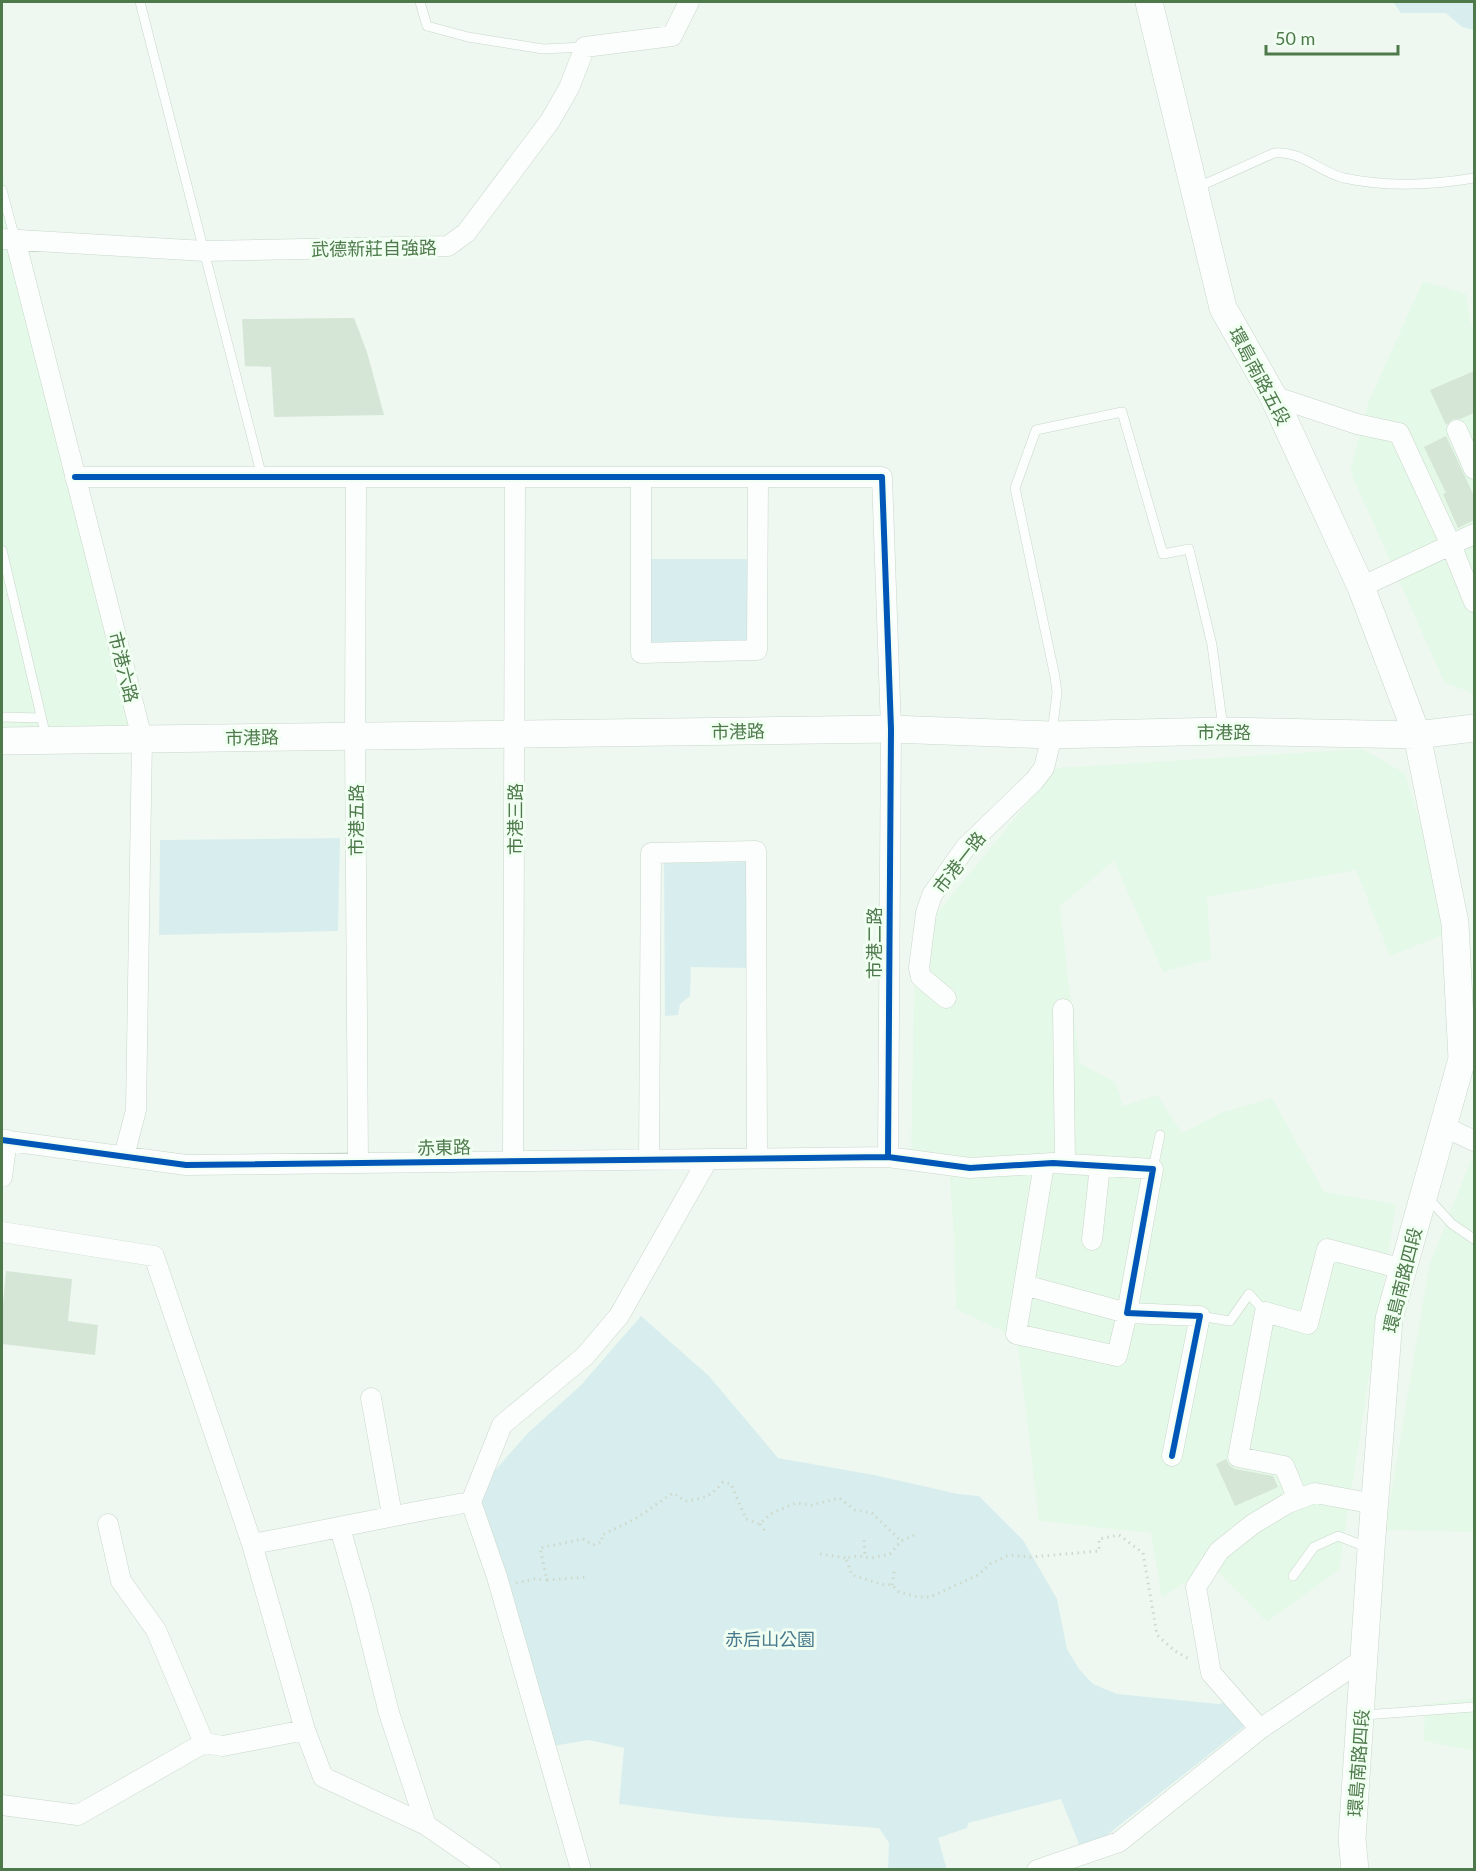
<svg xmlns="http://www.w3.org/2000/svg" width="1476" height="1871" font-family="Lato,'Noto Sans TC',sans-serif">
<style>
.residential{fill:#e5f9e8}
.green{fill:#d8eeee}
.building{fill:#d5e5d6}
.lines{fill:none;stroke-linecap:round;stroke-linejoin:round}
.lane-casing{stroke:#c9d7ca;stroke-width:10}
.street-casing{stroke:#c9d7ca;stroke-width:21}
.secondary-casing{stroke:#c9d7ca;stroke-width:28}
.path{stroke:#cdd9cc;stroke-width:3;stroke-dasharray:1.5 4.5;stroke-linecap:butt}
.lane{stroke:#fcfefd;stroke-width:9}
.street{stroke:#fcfefd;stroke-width:20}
.secondary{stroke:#fcfefd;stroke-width:27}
.cycleway-casing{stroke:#f1fff3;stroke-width:10}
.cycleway{stroke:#0057b8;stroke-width:6}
.labels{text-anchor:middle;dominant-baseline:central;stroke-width:6;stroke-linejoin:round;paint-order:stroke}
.street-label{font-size:18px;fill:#4e7a4b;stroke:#f1fff3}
.park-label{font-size:18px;fill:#48798c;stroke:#f1fff3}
</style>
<rect width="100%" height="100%" fill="#eef8f0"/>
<path class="residential" d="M2,172l140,557 -140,11z
M1423,281l43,13 5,30 3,1v369l-30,-12 -94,-211 19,-70z
M1362,749l43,24 48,158 -63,25 -34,-86 -149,27 4,62 -48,13 -49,-111 -54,45 8,72 12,85 35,19 8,24 34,-11 25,38 41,-21 49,-14 52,94 72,12 -57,366 -72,52 -56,-57 -49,33 -11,-65 -112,-12 -22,-183 -61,-29 -2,-74 -5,-66 -38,-13 4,-216 141,-172z
M1471,1159l3,4v369l-89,-2 44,-264z
M1474,1698v53l-50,-10 1,-37z"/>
<path class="green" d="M1393,2h81v28l-12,-3 -16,-14h-45z
M648,559h105l-2,86 -103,1z
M340,838l-2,93 -179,4 1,-95z
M747,862v106l-56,-1 -1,29 -10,8 -2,11 -13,1 -1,-153z
M641,1316l68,60 69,82 96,17 84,19 21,2 44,44 34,59 10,50 12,20 14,15 24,10 101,10 12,-3 19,22 -166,131 -22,-55 -93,24 -1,5 -29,10 9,32 -59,-1 1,-26 -10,-15 -166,-12 -94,-12 5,-56 -35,-8 -42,7 -76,-245 26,-34 30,-34 54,-49z"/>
<path class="building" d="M354,318l13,34 17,63 -110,2 -3,-50 -26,-1 -3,-47z
M1474,371v42l-14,6h-7l-7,6 -16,-35z
M1446,436l28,60v24l-16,8 -15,-34 3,-1 -22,-46z
M6,1271l66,8 -4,42 30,4 -3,30 -93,-11v-29z
M1226,1459l4,7 5,3 38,7 5,11 -43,19 -19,-42z"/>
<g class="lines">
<g class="lane-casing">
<path id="lane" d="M140,2l122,475
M420,2l7,24 41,11 75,12 42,-2
M1196,188l78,-35c27,-3 45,19 70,25 42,9 89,7 130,0
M2,190l13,49
M2,550l44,187
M2,717l39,1
M1052,733l5,-40 -2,-16 -40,-189 21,-58 86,-18 41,142 26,-5 23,96 11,83
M1153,1169l7,-34
M1427,1197l25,27 22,15
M1200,1316l30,5 19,-27 16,18
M1293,1576l21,-29 24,-11 31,12
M1364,1715l110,-8"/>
</g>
<g class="street-casing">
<path id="street" d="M2,239l203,12 243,-5 18,-13 84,-112 19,-33 16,-41 87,-11 17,-34
M15,239l127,499 -6,372 -12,46
M1273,396l84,28 42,9 52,112 23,57
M1457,430l17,39
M75,477h807l9,252 -3,428
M356,477l-1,258 3,427
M641,477v176l116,-3 1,-173
M1361,587l113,-53
M946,998l-25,-21 -2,-9 7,-55 6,-18 33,-47 69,-67 10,-13 8,-33
M1063,1009l2,155
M1443,1126l31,15
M2,1140l184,25 702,-8 82,11 83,-5 100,6 -26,144 73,3 -28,140
M649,1159l2,-306 105,-2 1,307
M513,1161l2,-684
M2,1177l5,-37
M2,1232l152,24 98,288 53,186 18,47 103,48 65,45
M1092,1240l8,-74
M1024,1285l103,28 -10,43 -101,-22 28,-170
M371,1398l21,117
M1298,1499l-14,-33 -46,-9 27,-145 43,12 19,-75 76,20
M471,1502l31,-77 83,-69 34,-40 89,-157
M108,1524l13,57 35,49 48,113
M340,1528l22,77 27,108 37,112
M252,1544c73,-13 145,-30 219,-42l26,75 84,293
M1260,1729l-49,-56 -15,-86 23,-36 34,-27 35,-21 27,-10 60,11
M2,1805l76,10 126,-72 19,3 82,-16
M1037,1870l82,-28 141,-113 105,-71"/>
</g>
<g class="secondary-casing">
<path id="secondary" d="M1149,2l74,306 50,88 88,191 56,148 38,188 7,136 -73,260 -18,230 -19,290 3,31
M2,741l889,-12 161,6 171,-4 194,4 57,-7"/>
</g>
<path class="path" d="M760,1524l6,9
M914,1535l-13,6 -11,13 -19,4 -13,-2 -12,2 6,17 29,9 11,1 7,7 19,5h12l48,-22 12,-11 19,-9 22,2 68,-6v-12l20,-4 24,18 14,82 18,16 14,8
M864,1540l1,17
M820,1554l26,4
M547,1580l40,-3
M516,1583l19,-4 12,1 -7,-32 43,-9 10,6 9,-3v-7l33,-16 38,-26 12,8c20,-3 25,-4 38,-19l8,2 15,35 14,5 10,-10 26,-11 16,2 27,-7 16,12 17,3 29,28
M892,1585l3,-18"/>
<use href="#lane" class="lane"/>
<use href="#street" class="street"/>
<use href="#secondary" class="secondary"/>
<g class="cycleway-casing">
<path id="cycleway" d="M75,477h807l9,252 -3,428
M2,1140l184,25 702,-8 82,11 83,-5 100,6 -26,144 73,3 -28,140"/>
</g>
<use href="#cycleway" class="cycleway"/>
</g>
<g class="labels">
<g class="street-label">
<text transform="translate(374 248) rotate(-1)">武德新莊自強路</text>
<text transform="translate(1260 376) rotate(62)">環島南路五段</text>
<text transform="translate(124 667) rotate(76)">市港六路</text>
<text transform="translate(738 731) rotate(-1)">市港路</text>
<text x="1224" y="732">市港路</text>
<text transform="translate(252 737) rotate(-1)">市港路</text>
<text transform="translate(515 819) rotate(-90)">市港三路</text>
<text transform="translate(356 820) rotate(-90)">市港五路</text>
<text transform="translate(959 862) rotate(-52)">市港一路</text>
<text transform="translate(874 943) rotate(-90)">市港二路</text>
<text transform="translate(444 1147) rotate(-1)">赤東路</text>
<text transform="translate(1402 1280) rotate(-76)">環島南路四段</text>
<text transform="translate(1358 1763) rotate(-86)">環島南路四段</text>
</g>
<g class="park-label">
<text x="770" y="1639">赤后山公園</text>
</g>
</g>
<rect width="1476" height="1871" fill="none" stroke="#4e7a4b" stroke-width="6"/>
<path d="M1266 45v9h132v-9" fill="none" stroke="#4e7a4b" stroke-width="3"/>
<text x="1275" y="45" font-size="18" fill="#4e7a4b" stroke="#f1fff3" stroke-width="4.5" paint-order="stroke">50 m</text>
</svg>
